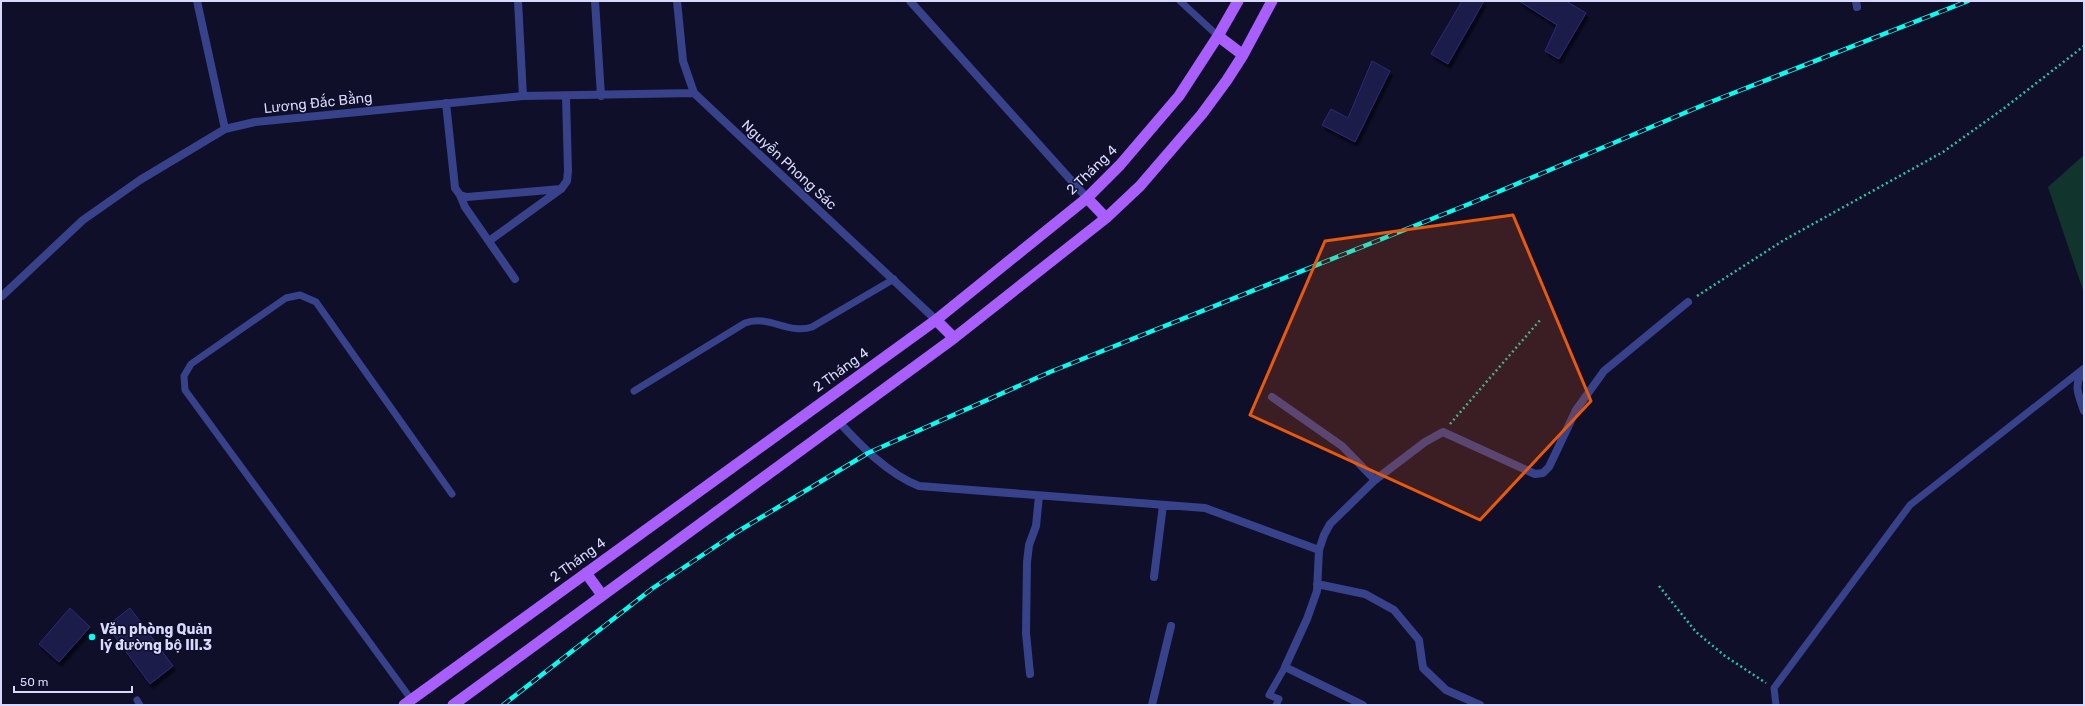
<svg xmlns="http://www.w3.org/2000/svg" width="2085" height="706" font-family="Rubik,sans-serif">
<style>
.green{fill:#11342d}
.building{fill:#1c1a4c;stroke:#2d2a79;filter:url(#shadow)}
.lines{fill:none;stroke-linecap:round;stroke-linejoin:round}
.path{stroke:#29c2a0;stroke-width:2.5;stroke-dasharray:2 3;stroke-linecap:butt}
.service{stroke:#37428b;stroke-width:7}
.minor{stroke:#37428b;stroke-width:8}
.primary{stroke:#a95fff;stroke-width:11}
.rail-casing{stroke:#04fff0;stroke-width:4.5}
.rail{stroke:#0f0f2a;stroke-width:3;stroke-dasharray:9;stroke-linecap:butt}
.marked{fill:#e8590c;fill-opacity:0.2;stroke:#e8590c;stroke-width:3;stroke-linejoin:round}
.poi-dot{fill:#04fff0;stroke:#0f0f2a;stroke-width:1.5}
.labels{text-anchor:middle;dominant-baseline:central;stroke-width:3;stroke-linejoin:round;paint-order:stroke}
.street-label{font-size:14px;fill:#d8d9ff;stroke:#0f0f2a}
.poi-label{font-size:14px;font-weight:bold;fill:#d8d9ff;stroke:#0f0f2a;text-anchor:start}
</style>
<defs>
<filter id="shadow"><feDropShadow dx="2.5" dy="4.5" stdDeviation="1" flood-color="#0009"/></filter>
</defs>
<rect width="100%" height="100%" fill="#0f0f2a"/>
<path class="green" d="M2084,155v138l-36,-106z"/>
<path class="building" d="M1462,1h22l-36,63 -17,-10z
M1519,1h47l20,12 -27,46 -14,-8 12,-26z
M1372,61l18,10 -35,71 -33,-17 9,-16 17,9z
M70,608l20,19 -31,35 -20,-18z
M130,608l43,58 -23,18 -43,-58z"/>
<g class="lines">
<path class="path" d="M1697,296l87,-56 159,-88 60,-43 81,-63
M1450,424l91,-105
M1659,586l37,46 29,24 41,27"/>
<path class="service" d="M1180,1l38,35
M634,391l111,-68c23,-9 44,12 67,4l82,-48
M411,699l-226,-309 -1,-14 7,-12 95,-66 14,-3 16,7 136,192
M137,700l3,5
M1276,705l3,-6 -10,-4 16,-28
M1776,705l-2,-17 136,-183 173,-136"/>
<path class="minor" d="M197,1l28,128
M518,1l5,95
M595,1l6,95
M677,1l6,60 11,32 242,227
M910,1l177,197
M1856,1l1,6
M446,103l9,85 5,7 7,2 94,-8
M460,195l5,12 50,72
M489,241l72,-52 6,-8 1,-10 -2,-74
M2,296l81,-76 57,-40 85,-51 30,-7 268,-26 171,-3
M2084,369c-11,17 -6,24 0,42
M1272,397l70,49 33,34
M838,421c22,24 50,53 81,65l286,22 114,42 -2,41 -10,28 -22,48 78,38
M1319,550l5,-15 6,-11 45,-44 50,-38 18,-10 92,42 8,-1 6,-6 27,-57 28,-39 84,-69
M1154,577l9,-72
M1317,584l48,10 29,16 25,30 4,28 23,22 34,15
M1030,674l-4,-41 1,-71 2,-17 7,-19 3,-30
M1152,705l19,-79"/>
<path class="primary" d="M1218,36l25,19
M1087,198l19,20
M936,320l18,18
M586,573l16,22
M404,705l532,-385 151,-122 33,-33 59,-69 39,-60 20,-35
M453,705l501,-367 152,-120 34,-32 62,-72 25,-34 16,-25 29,-54"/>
<g class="rail-casing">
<path id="rail" d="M503,705l150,-117 84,-56 131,-79 182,-81 424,-170 234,-99 260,-102"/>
</g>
<use href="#rail" class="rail"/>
</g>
<path class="marked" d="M1513,215l78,186 -111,119 -230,-105 75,-174z"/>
<circle class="poi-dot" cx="92" cy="637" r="4"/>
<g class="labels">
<g class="street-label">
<text transform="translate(318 103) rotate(-6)">Lương Đắc Bằng</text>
<text transform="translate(789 165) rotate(43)">Nguyễn Phong Sác</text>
<text transform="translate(1092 170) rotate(-44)">2 Tháng 4</text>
<text transform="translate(841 370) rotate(-36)">2 Tháng 4</text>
<text transform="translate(578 560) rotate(-36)">2 Tháng 4</text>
</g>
<g class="poi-label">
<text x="100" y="629">Văn phòng Quản<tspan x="100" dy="16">lý đường bộ III.3</tspan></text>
</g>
</g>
<rect width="2085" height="706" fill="none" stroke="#d8d9ff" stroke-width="4"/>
<path d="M14 686v6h118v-6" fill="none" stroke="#d8d9ff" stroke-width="2"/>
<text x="20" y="686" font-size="12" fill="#d8d9ff" stroke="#0f0f2a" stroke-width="3" paint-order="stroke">50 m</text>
</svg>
